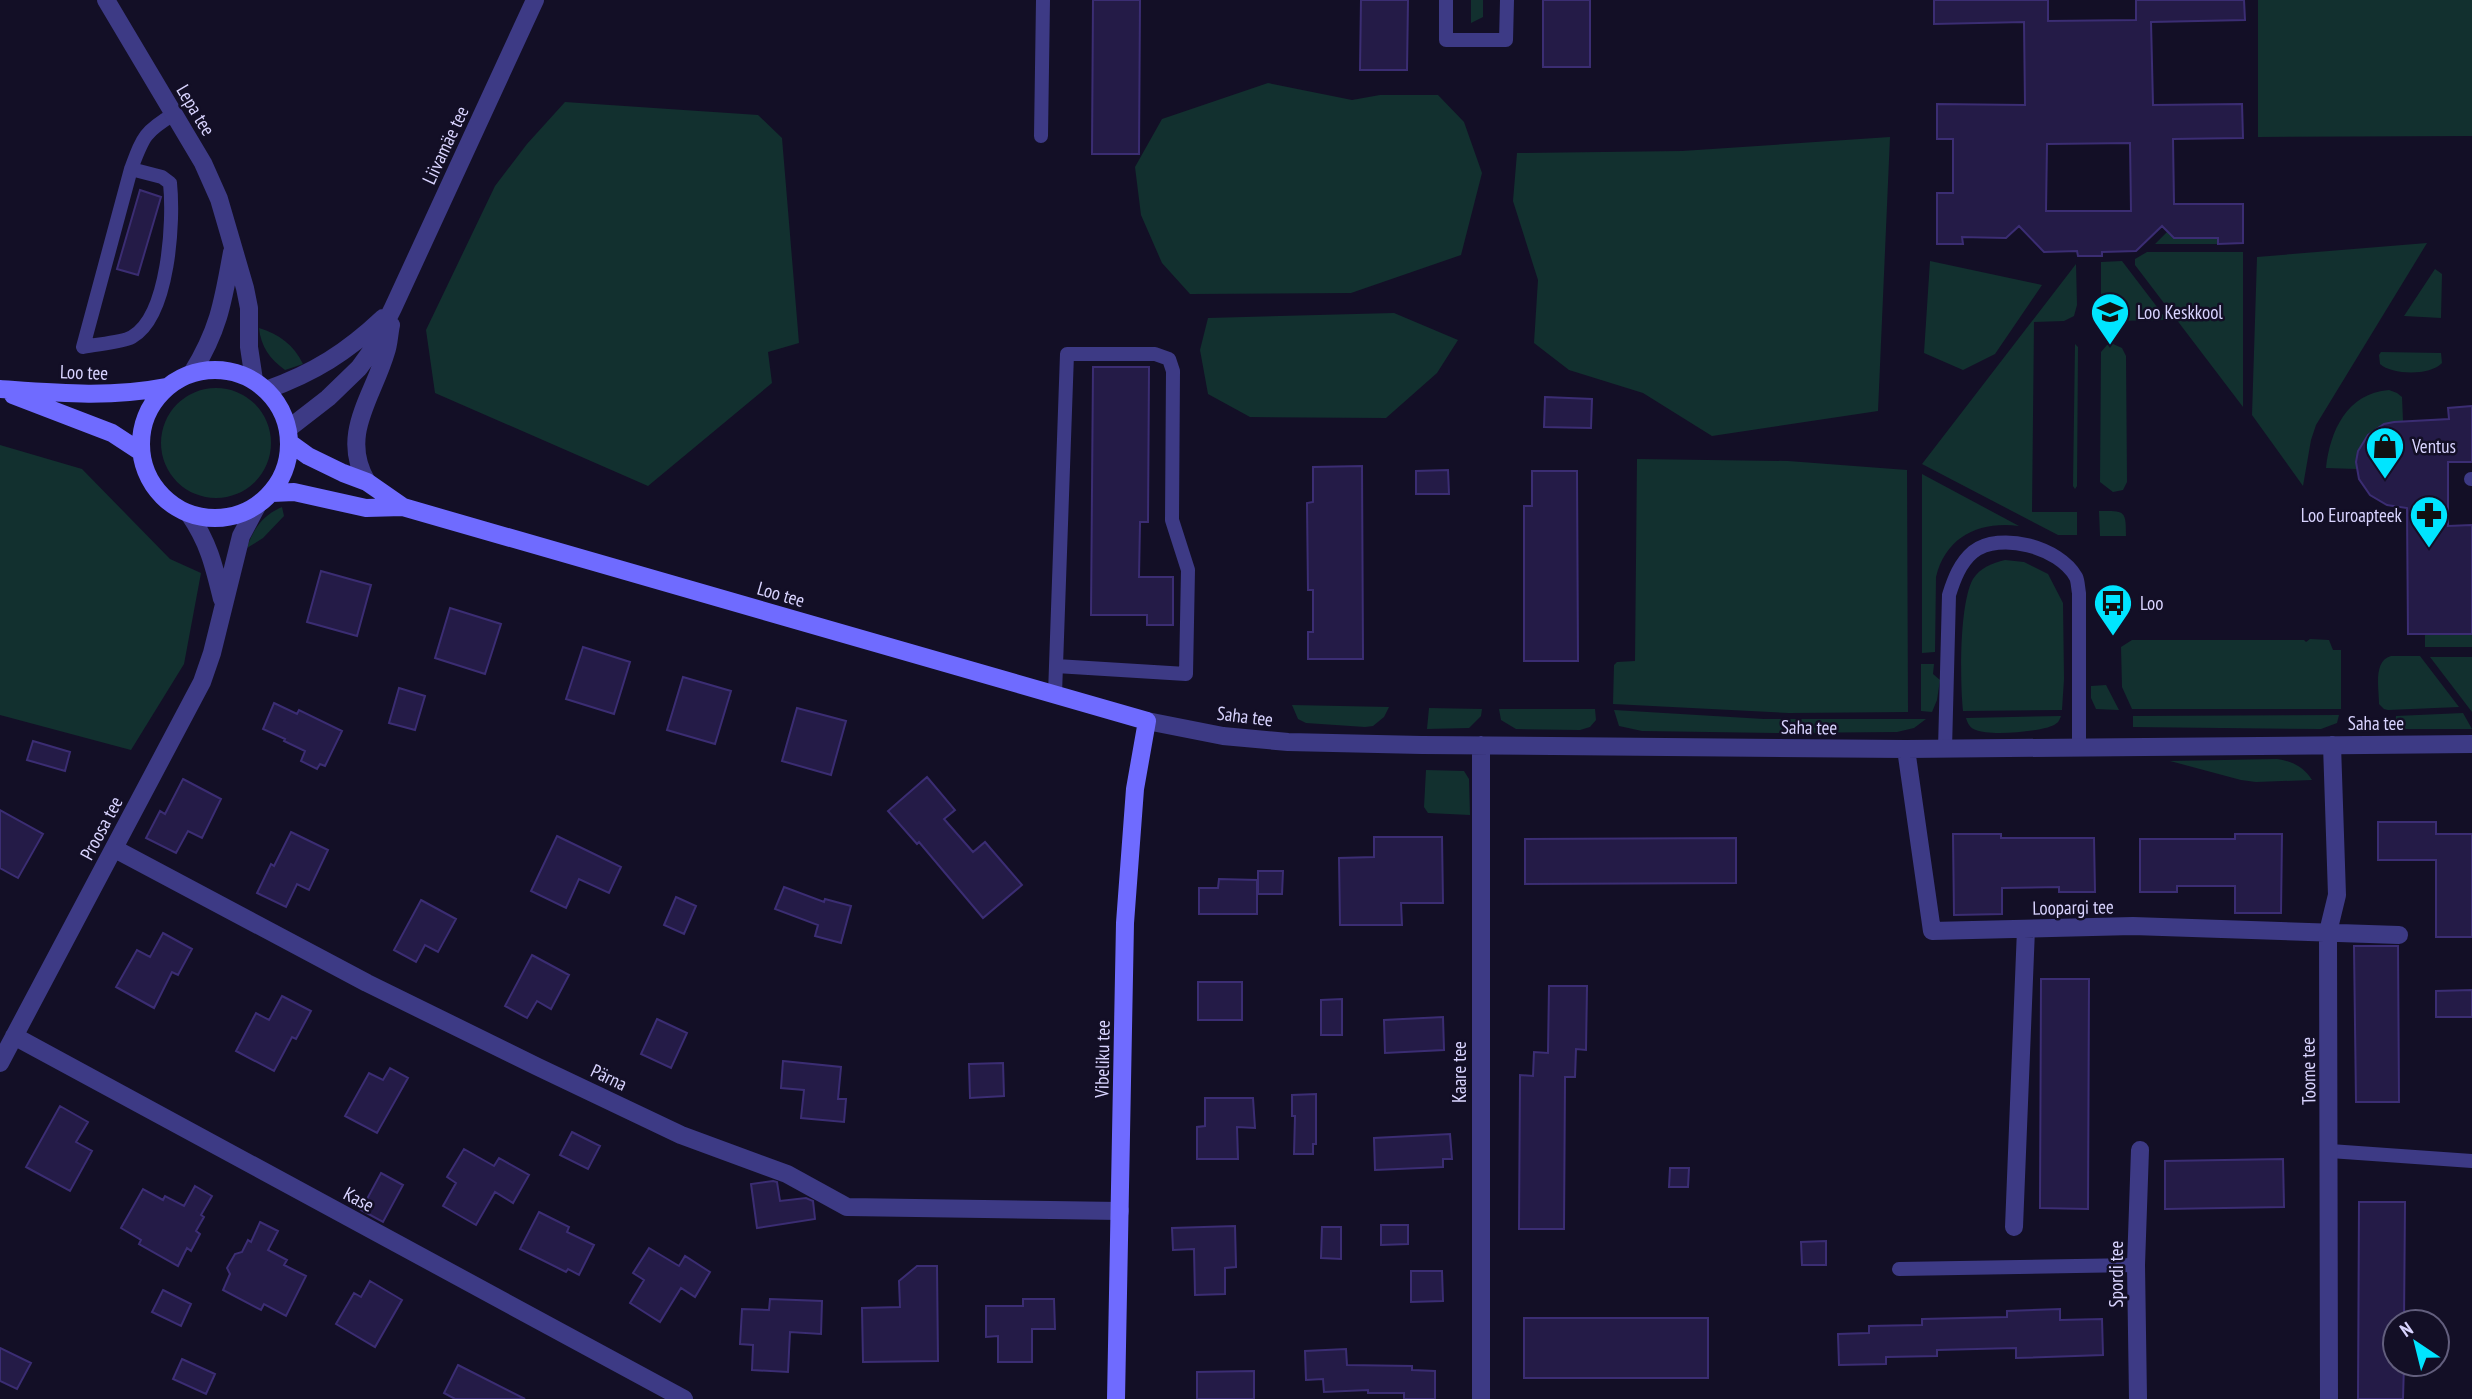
<svg xmlns="http://www.w3.org/2000/svg" width="2472" height="1399" font-family="'PT Sans Narrow',sans-serif">
<style>
.green{fill:#12302f}
.building{fill:#241b47;stroke:#3b2d73;stroke-width:2;fill-rule:evenodd}
.lines{fill:none;stroke-linecap:round;stroke-linejoin:round}
.lane{stroke:#3d3a85;stroke-width:14}
.street{stroke:#3d3a85;stroke-width:18}
.secondary{stroke:#6f6bff;stroke-width:18}
.labels{text-anchor:middle;dominant-baseline:central;stroke-width:5;stroke-linejoin:round;paint-order:stroke}
.street-label{font-size:19px;fill:#d9d4ff;stroke:#130f26}
.poi-label{font-size:19px;fill:#d9d4ff;stroke:#130f26;text-anchor:start}
</style>
<rect width="100%" height="100%" fill="#130f26"/>
<path class="green" d="M1471,0h12v17l-12,6z
M2258,0h214v136l-214,1z
M1268,83l84,17 28,-5h58l26,27 18,51 -21,82 -110,38 -161,1 -28,-31 -21,-48 -6,-48 27,-48z
M565,102l193,13 24,23 17,205 -31,9 4,31 -124,103 -213,-93 -9,-63 69,-144 32,-42z
M1890,137l-12,274 -166,25 -69,-43 -74,-23 -35,-27 4,-63 -25,-79 4,-48 165,-2z
M2167,232l7,6h44v6h-63z
M2427,243l-111,182 -5,15 -8,46 -51,-71 5,-158z
M2147,252h96v155l-108,-142v-6z
M1930,261l112,24 -47,69 -32,16 -39,-17z
M2122,261l45,59 -58,1 -8,-9v-50z
M2076,264l1,41 -3,11 -10,5 -30,1 -2,190h45v23h-19l-136,-71z
M2435,269l7,5 -1,44 -37,-2z
M1394,313l64,27 -21,33 -51,45 -136,-1 -42,-23 -8,-44 8,-32z
M259,328c20,6 35,17 44,36l-18,6c-15,-11 -24,-23 -26,-42z
M2075,344l3,3 -1,139 -2,3 -2,-3z
M2113,344l9,4 4,8 1,126 -4,8 -10,2 -13,-10 1,-130 6,-7z
M2381,352l60,1 1,10c-12,13 -50,12 -62,1l-1,-9z
M161 443a55 55 0 1 1 110 0a55 55 0 1 1-110 0Z
M2389,390l8,3 5,4 1,24c-28,2 -47,20 -46,48l-31,-1c4,-37 21,-75 63,-78z
M0,445l82,24 88,90 31,14 -17,91 -53,86 -131,-35z
M1637,459l151,2 119,9 1,242 -119,1 -176,-9 1,-39 3,-3 18,-1z
M1922,474l97,52c-39,-5 -73,10 -83,51l-1,75 -13,1z
M282,507l2,9 -21,22 -16,10c6,-19 16,-33 35,-41z
M2099,511c26,0 27,-1 27,25h-26z
M2005,560l19,2 24,12 15,29 1,76 -2,31 -99,1c-3,-29 -4,-107 10,-132 7,-11 19,-16 32,-19z
M2425,634h47v13h-47z
M2310,639l19,1 4,10h8v59h-209l-10,-22 -1,-40 11,-7h172l2,2z
M2391,656h29l39,51 -71,3 -4,-1 -5,-5c0,-16 -6,-43 12,-48z
M2430,657h42v55z
M1921,664h13l-1,10 7,6 -3,20 -5,12 -11,-1z
M2106,685l13,25 -23,-1 -5,-11v-12z
M1292,705l97,2 -5,10 -11,9 -8,1 -59,-4 -8,-4z
M1429,708l53,1 -1,7 -12,12 -42,1z
M1499,709h96l1,11 -6,7 -10,3 -64,-1 -15,-9z
M1614,710l150,9h162l-12,9 -17,4 -122,1 -133,-2 -23,-5z
M2463,713l9,16h-77l1,-13z
M2339,715l-2,8 -16,6 -188,-2v-11z
M2061,716c-2,5 -2,6 -7,9 -13,7 -65,11 -78,5 -6,-2 -8,-6 -10,-12z
M2277,759c15,2 27,8 35,21l-56,2 -15,-2 -71,-19z
M1426,770l38,1 5,8 1,36 -42,-2 -4,-6z"/>
<path class="building" d="M1093,0h47l-1,154h-47z
M1361,0h47l-1,70h-47z
M1543,0h47v67h-47z
M1934,0h114v21l88,-1v-20h108l1,20 -94,2 2,83 89,-1 1,34 -70,1 1,65h69v39l-25,1v-6h-44l-12,-12 -26,25 -34,1v4h-24l-1,-5 -33,1 -25,-26 -13,12 -44,-1 1,7h-26v-51h16v-54h-16v-35l88,1 -1,-83 -90,2zM2130,143l1,68h-85l1,-67z
M140,190l21,7 -23,78 -21,-6z
M1093,367h56l-1,155h-8l-1,55h34v48h-26v-10h-56z
M1545,397l47,2 -1,29 -47,-1z
M2472,406v56h-24v64l24,-1v109h-64l-1,-126 -20,-3 -17,-10 -11,-16 -3,-17 2,-11 10,-16 16,-11 10,-2 55,-3 -1,-11z
M1362,466l1,193h-55v-27h5v-42h-5l-1,-87 6,-1v-35z
M1448,470l1,24h-33v-23z
M1532,471h45l1,190h-54v-155h8z
M321,571l50,14 -14,51 -50,-14z
M450,608l51,16 -16,50 -50,-16z
M583,647l47,15 -16,52 -48,-15z
M683,677l48,14 -16,53 -48,-14z
M399,688l26,8 -10,34 -26,-7z
M274,703l23,11 2,-4 43,21 -17,35 -5,-2 -3,5 -16,-8 4,-10 -21,-10 1,-2 -22,-10z
M797,708l49,13 -15,54 -49,-14z
M33,741l37,11 -5,19 -38,-11z
M927,777l28,33 -11,9 29,33 12,-10 37,43 -39,33 -64,-76 -2,2 -29,-33z
M183,779l38,20 -19,39 -14,-7 -12,22 -30,-15 14,-27 5,3z
M0,810l43,24 -25,44 -18,-10z
M2378,822h58v12h36v103h-36v-77h-58z
M291,832l37,18 -19,40 -12,-6 -11,23 -29,-14 14,-29 3,2z
M1953,834h48v4h93l1,54h-36v-5l-57,1v26l-48,1z
M2235,834h47l-1,79h-46v-27h-58v6h-37v-53h95z
M557,836l64,31 -12,26 -30,-14 -13,29 -35,-17z
M1374,837h68l1,66h-42l1,22h-62l-1,-67 35,-1z
M1736,838v45l-211,1v-45z
M1258,871h25l-1,23h-24z
M1219,879l38,1v34h-58v-26h19z
M784,887l40,15 1,-3 26,7 -10,37 -26,-7 3,-11 -43,-16z
M676,897l20,9 -12,28 -20,-9z
M421,900l35,19 -18,33 -13,-7 -9,17 -22,-12z
M163,933l29,16 -14,26 -6,-3 -18,36 -38,-21 21,-37 13,7z
M2354,946h44l1,156h-43z
M532,955l37,20 -18,34 -14,-8 -10,17 -22,-12z
M2041,979h48l-1,230 -48,-1z
M1198,982h44v38h-44z
M1549,986h38l-1,64 -10,-1 -1,28h-10l-1,152h-45l1,-154 13,1 1,-24 14,1z
M2472,990v27h-36v-26z
M282,996l29,15 -15,28 -4,-2 -18,34 -38,-20 20,-38 13,7z
M1342,999v36h-21v-35z
M1443,1017l1,33 -59,3 -1,-33z
M657,1019l30,14 -16,35 -30,-14z
M783,1061l58,6 -3,32h8l-2,23 -43,-4 3,-28 -23,-2z
M1003,1063l1,33 -34,2 -1,-34z
M390,1068l18,10 -31,55 -32,-17 24,-43 14,7z
M1316,1094v50h-3v10h-19l1,-38h-3v-21z
M1205,1098h48l2,30 -18,-1 1,32h-41v-32l8,-1z
M60,1106l28,16 -12,20 16,9 -22,40 -44,-24z
M572,1132l28,14 -12,23 -28,-14z
M1450,1134l2,25h-9v8l-68,3 -1,-32z
M464,1149l30,17 5,-8 30,17 -16,28 -18,-11 -19,33 -33,-19 13,-23 -9,-6z
M2283,1159l1,48 -119,2v-48z
M1670,1168h19l-1,19h-19z
M381,1173l22,12 -20,37 -22,-12z
M773,1181l4,1 3,19 26,-3 7,3 2,18 -58,9 -6,-44z
M195,1186l17,10 -11,19 3,2 -8,14 4,3 -9,17 -4,-3 -9,18 -39,-22 2,-4 -20,-12 22,-39 20,11 2,-4 19,10z
M2359,1202h46l-1,120h-9v42h9l-1,35h-45z
M539,1212l30,15 -2,5 27,13 -15,30 -11,-6 -2,3 -46,-23z
M260,1222l18,9 -10,19 19,10 -3,5 22,11 -20,40 -22,-12 -3,6 -38,-20 7,-16 -3,-6 8,-14 7,-2 6,-12 3,2z
M1381,1225h27v19l-27,1z
M1235,1226l1,41 -11,1v26l-30,1 -1,-46 -21,1 -1,-22z
M1322,1227h19v32l-20,-1z
M1826,1241v24h-24l-1,-23z
M649,1248l30,18 6,-10 25,16 -15,25 -14,-9 -21,34 -30,-19 14,-23 -11,-7z
M917,1266h20l1,95 -75,1 -1,-54 38,-1 -1,-26z
M1411,1271h31l1,30 -32,1z
M370,1281l32,19 -27,47 -39,-23 18,-31 7,4z
M163,1290l28,14 -10,22 -29,-14z
M770,1299l52,2 -1,33 -31,-2 -2,40 -36,-2 1,-25 -13,-1 2,-35 27,1z
M1023,1299h31l1,30h-23v33h-34v-26l-12,1v-31h37z
M2060,1309v11l42,-1 1,36 -87,3v-10l-79,2v6l-51,1v7l-47,1 -1,-31 31,-1v-7l53,-1v-6l85,-2v-6z
M1524,1318h184v60h-184z
M0,1348l31,15 -14,26 -17,-8z
M1346,1349l1,16 65,1v4l23,1v28h-31v-6h-36v-3l-44,2 -1,-13 -17,1 -1,-29z
M182,1359l33,15 -9,20 -33,-15z
M458,1365l67,34h-70l-11,-6z
M1254,1371v28h-57v-27z"/>
<g class="lines">
<path class="lane" d="M1446,0v40h60l1,-40
M1041,136l2,-136
M131,169l31,8 8,6c4,38 -1,133 -38,154 -11,6 -36,7 -49,10l48,-178c12,-32 13,-37 43,-55
M2471,479h1
M1055,694l12,-340h88l14,5 4,12 -1,149 16,50 -2,104 -130,-8
M1945,749l4,-154c5,-16 11,-32 24,-43 27,-21 86,-5 103,25 2,4 2,11 3,16v154
M2330,1151l142,10
M1899,1269l237,-4"/>
<path class="street" d="M106,0l97,163 16,36 26,89 4,20v39l5,33
M192,373c27,-44 31,-71 40,-121
M266,390c48,-17 81,-38 117,-72
M288,429l40,-31 31,-30 13,-18 21,-42 142,-308
M367,482c-28,-47 6,-85 19,-130 3,-8 3,-18 5,-27
M189,514c20,29 25,52 33,85
M1147,721l76,15 65,6 134,3 484,4 566,-5
M1906,749l26,182 201,-5 266,9
M115,849l252,134 171,84 143,68 106,39 60,33 273,4
M14,1036l670,363
M0,1063l202,-381 10,-29 29,-117 16,-30
M2014,1227l12,-298
M1481,1399v-654
M2138,1399l-2,-134 4,-115
M2329,1399l-1,-467 9,-37 -5,-150"/>
<path class="secondary" d="M141 444a74 74 0 1 1 148 0a74 74 0 1 1-148 0Z
M0,389c56,4 110,9 166,-2
M13,395l99,38 29,19
M290,443l18,13 35,17 24,9 36,25
M272,493l22,-1 72,16 37,-1 744,214 -12,68 -10,134 -9,476"/>
</g>
<defs>
<g id="school-pin" transform="scale(2.0125)"><path d="M0 17L-7.5 6A9.5 9.5 0 1 1 7.5 6Z" fill="#00e5ff" stroke="#130f26"/><path d="M0-5L7-2L0 1L-7-2ZM-4 1L0 2.5L4 1V4Q0 6-4 4Z" fill="#111"/></g>
<g id="shop-pin" transform="scale(2.0125)"><path d="M0 17L-7.5 6A9.5 9.5 0 1 1 7.5 6Z" fill="#00e5ff" stroke="#130f26"/><path d="M-5-2.5h2.3a2.7 3.5 0 0 1 5.4 0H5L5.5 6h-11ZM-1.5-2.5h3a1.5 2.3 0 0 0-3 0Z" fill="#111"/></g>
<g id="pharmacy-pin" transform="scale(2.0125)"><path d="M0 17L-7.5 6A9.5 9.5 0 1 1 7.5 6Z" fill="#00e5ff" stroke="#130f26"/><path d="M-2-6h4v4h4v4h-4v4h-4v-4h-4v-4h4Z" fill="#111"/></g>
<g id="bus-pin" transform="scale(2.0125)"><path d="M0 17L-7.5 6A9.5 9.5 0 1 1 7.5 6Z" fill="#00e5ff" stroke="#130f26"/><path d="M-5-6H5V4H4V6H2V4H-2V6H-4V4H-5ZM-3.5-4V0h7V-4ZM-3.5 1.2v1.5H-2V1.2ZM2 1.2v1.5H3.5V1.2Z" fill="#111"/></g>
</defs>
<g fill-rule="evenodd">
<use href="#school-pin" x="2110" y="312"/>
<use href="#shop-pin" x="2385" y="446"/>
<use href="#pharmacy-pin" x="2429" y="515"/>
<use href="#bus-pin" x="2113" y="603"/>
</g>
<g class="labels">
<g class="street-label">
<text transform="translate(196 110) rotate(59)">Lepa tee</text>
<text transform="translate(445 145) rotate(-65)">Liivamäe tee</text>
<text transform="translate(84 372) rotate(2)">Loo tee</text>
<text transform="translate(781 594) rotate(16)">Loo tee</text>
<text transform="translate(1245 716) rotate(7)">Saha tee</text>
<text x="2376" y="723">Saha tee</text>
<text transform="translate(1809 727) rotate(1)">Saha tee</text>
<text transform="translate(101 828) rotate(-62)">Proosa tee</text>
<text transform="translate(2073 907) rotate(-1)">Loopargi tee</text>
<text transform="translate(1102 1059) rotate(-89)">Vibeliku tee</text>
<text transform="translate(2308 1071) rotate(-91)">Toome tee</text>
<text transform="translate(1459 1072) rotate(-90)">Kaare tee</text>
<text transform="translate(609 1077) rotate(25)">Pärna</text>
<text transform="translate(359 1199) rotate(28)">Kase</text>
<text transform="translate(2116 1274) rotate(-90)">Spordi tee</text>
</g>
<g class="poi-label">
<text x="2137" y="312">Loo Keskkool</text>
<text x="2412" y="446">Ventus</text>
<text x="2402" y="515" text-anchor="end">Loo Euroapteek</text>
<text x="2140" y="603">Loo</text>
</g>
</g>
<g transform="translate(2416 1343) rotate(325)"><circle r="33" fill="#130f26" stroke="#625e7d" stroke-width="2"/>
<path d="M0-5L12 26L0 18L-12 26Z" fill="#00e5ff"/>
<text y="-10" font-size="19" font-weight="bold" text-anchor="middle" fill="#d9d4ff">N</text>
</g>
</svg>
